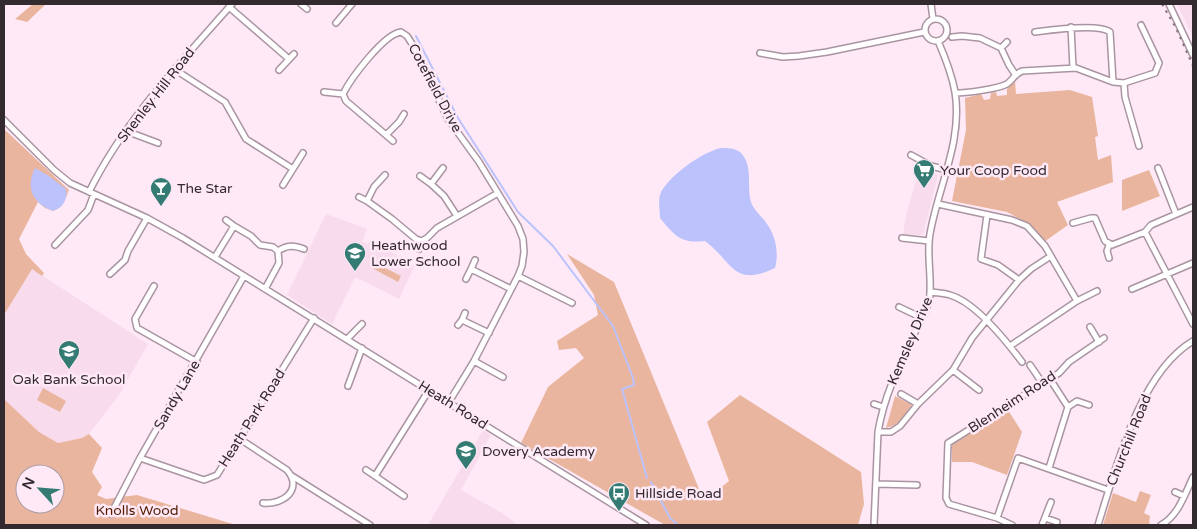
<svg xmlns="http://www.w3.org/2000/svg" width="1197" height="529" font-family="'Varela Round',sans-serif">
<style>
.built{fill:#f8dbec}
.green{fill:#eab59e;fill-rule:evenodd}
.water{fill:#bbc2fc}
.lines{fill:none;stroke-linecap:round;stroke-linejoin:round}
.stream{stroke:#bbc2fc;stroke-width:2}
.minor-casing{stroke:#a995a1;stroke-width:8}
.minor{stroke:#fff;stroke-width:5}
.rail{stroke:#82747c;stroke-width:2;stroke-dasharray:2.5 5;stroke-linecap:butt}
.labels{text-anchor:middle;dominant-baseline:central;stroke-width:5;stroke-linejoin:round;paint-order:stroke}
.street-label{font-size:14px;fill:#322a2f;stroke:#ffe9f6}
.poi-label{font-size:14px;fill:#322a2f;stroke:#ffe9f6;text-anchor:start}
.park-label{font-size:14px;fill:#501a00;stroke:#ffe9f6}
</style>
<rect width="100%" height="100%" fill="#ffe9f6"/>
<path class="built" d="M1177,4h16v33z
M920,167l18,8 -15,60 -20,-1 4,-23z
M326,214l41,15 -5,13 6,2 3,-6 43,29 -15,32 -44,-22 -23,47 -45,-29z
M32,269l116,75 -29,51 -30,39 -7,4 -24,5 -19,-11 -35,-33v-84z
M483,430l8,5 -30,55 41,23 16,12h-90z"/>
<path class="green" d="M33,4h13l-19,18 -12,-3z
M1015,81l1,13 54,-4 22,7 6,39 -3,1 3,23 13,-5 2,27 -56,20 11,23 -24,17 -15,-18 -22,-12 -55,-11 14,-71 -1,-32 16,-4 3,6 6,-1 1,-6 5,-1 1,4 10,-1v-6z
M4,129l65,61c-4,9 -5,17 -16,21l-8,-3 -7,-6 -19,37 7,15 18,19 -2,3 -10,-7 -28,46z
M1149,170l11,26 -38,15v-31z
M567,254l47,28 90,219 25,-20 -22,-59 33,-27 121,77 3,32 -6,21h-193l-144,-82 27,-56 36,-29 -8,-10 -17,2 -2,-9 41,-26 -4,-20z
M375,263l26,13 -3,6 -26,-14z
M43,388l23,13 -6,11 -23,-12z
M895,396l17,9c-8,10 -13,21 -26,23z
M4,399l35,33 19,11 24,-5 7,-4 13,14 -10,24 10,15 -5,8 9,4 31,-4 99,30h-232zM25,474h30v30h-30z
M1008,410l14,22 -15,43 -35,-13h-20v-17z
M1140,491l11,4 -7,18 6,3 -1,9h-46l10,-32 23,9z"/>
<path class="water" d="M721,148c9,0 18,0 23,9 8,12 3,31 7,45 3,9 11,14 16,22 9,12 12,30 8,44 -42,20 -42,-6 -70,-27 -24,3 -30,-5 -45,-23 0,-7 -2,-16 0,-23 6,-18 44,-44 61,-47z
M35,168l14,8 17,13c2,10 -3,19 -13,22 -20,-8 -28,-22 -18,-43z"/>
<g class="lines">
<path class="stream" d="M416,36l42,82 60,94 35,34 60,80 20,52 1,7 -12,4 25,89
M651,482l19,36 8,7"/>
<g class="minor-casing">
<path id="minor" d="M301,4l6,5
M931,4l2,15
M1169,4l24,51
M229,7l60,52
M925 30a11 11 0 1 1 22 0a11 11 0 1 1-22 0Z
M336,23l16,-19
M1071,27l2,41
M1035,32c15,-2 64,-9 75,0l3,50
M952,37l10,-1 18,2 21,10
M1007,42l-6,6 8,17 6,9
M760,53l23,4 16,-1 28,-4 97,-20
M174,69l51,33 21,37 47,30 10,-16
M279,70l15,-16
M1124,83l1,14 14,49
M324,92l19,2
M955,93c11,0 43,-4 52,-9 7,-5 6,-9 15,-13l54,-3 37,14 11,1 31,-10 4,-10 -18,-38
M404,114l-5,8 -13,13 -40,-34 -3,-7c8,-16 41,-60 58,-62l6,4 7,11 34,72 31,43 39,64 5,13 1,13 -2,14 -4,10 -44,85 -25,41
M4,120l50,50 16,13 77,35 36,20 463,287
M126,131l32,12
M386,135l7,6
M911,155l20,11 16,4
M443,168l-12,16 13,12 13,20
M1158,168l18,46
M385,175l-11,12 -7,14 25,18 24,20 6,2 5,-3 10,-10 61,-35
M420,176l11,8
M283,185l10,-16
M89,192c35,-71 91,-129 143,-188
M359,197l8,4
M938,204l74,16 15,6 18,20 32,55
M987,215l-6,44 17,6 21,15
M226,220l8,6
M1073,223l18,-5h4l10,23 7,4 33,-13 6,-7 42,-18
M1145,232l48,92
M902,238l27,3
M55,245l33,-35 6,-16
M419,249l3,-8
M278,251c9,-6 16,-6 26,-2
M215,257l19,-31 17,10 9,9 13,2 5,4 1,12 -14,26
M1109,258l-2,-7 2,-6
M471,269l4,-9
M110,274l15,-14 3,-9 19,-33
M518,276l54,27
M466,279l5,-10 40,20
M154,286l-19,33 2,9 60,34
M1132,289l61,-26
M931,292c6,1 13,1 19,3 25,7 57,47 72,67
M899,307l23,11
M462,320l3,-7
M458,325l4,-5 27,13
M1090,327l9,15
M347,339l15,-15
M1010,346l67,-45 20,-10
M474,361l29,16
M1030,365l13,19
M953,370l26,20
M348,386l14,-38
M901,394l17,10
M874,404l9,3
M1068,407l9,-6 12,4
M878,432h13l9,-6 18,-22 35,-34 19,-32 47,-58 12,-11 20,-13
M240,439l47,31c16,19 -3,35 -24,33
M140,458l64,22 13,-5 97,-157
M1049,468l19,-61 -18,-28
M366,470l9,6
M292,476l78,49
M876,484l41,1
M1175,492l9,4
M404,496l-29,-20 54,-86
M111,514l29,-56 104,-182
M997,518l-48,-14 -3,-6 2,-55 111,-70 10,-11 35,-24
M1045,518l12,4
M874,525l4,-93c8,-48 32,-86 51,-130 4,-22 -3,-46 1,-68 8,-47 33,-93 25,-142 -3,-17 -10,-35 -17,-51
M1012,525l-15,-7 21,-60 90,32
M1042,525l9,-23
M1098,525c18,-57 41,-152 95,-184
M1161,525c17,-9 24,-31 32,-48"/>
</g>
<use href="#minor" class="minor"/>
<path class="rail" d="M1162,4l14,24 17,38"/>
</g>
<defs>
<g id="supermarket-pin" transform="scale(1.125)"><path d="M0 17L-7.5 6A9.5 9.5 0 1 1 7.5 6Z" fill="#347b74" stroke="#ffe9f6"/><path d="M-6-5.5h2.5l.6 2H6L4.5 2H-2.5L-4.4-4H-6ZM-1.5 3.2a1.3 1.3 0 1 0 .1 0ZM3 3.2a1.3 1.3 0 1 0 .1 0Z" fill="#fff"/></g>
<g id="bar-pin" transform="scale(1.125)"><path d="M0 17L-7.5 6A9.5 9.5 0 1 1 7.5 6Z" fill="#347b74" stroke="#ffe9f6"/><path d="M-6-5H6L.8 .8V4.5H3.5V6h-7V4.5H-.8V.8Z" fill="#fff"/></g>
<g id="school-pin" transform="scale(1.125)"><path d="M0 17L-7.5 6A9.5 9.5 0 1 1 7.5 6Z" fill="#347b74" stroke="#ffe9f6"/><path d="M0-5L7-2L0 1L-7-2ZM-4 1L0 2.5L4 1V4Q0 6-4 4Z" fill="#fff"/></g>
<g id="bus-pin" transform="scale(1.125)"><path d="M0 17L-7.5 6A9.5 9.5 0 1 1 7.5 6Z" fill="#347b74" stroke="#ffe9f6"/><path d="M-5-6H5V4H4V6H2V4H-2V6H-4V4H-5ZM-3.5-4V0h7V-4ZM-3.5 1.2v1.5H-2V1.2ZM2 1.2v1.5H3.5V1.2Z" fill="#fff"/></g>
</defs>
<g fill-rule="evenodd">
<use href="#supermarket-pin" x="924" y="170"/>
<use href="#bar-pin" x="161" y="188"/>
<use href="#school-pin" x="355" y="253"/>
<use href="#school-pin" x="69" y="351"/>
<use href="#school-pin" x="466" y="451"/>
<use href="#bus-pin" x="619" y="493"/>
</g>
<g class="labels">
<g class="street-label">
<text transform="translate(435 88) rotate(62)">Cotefield Drive</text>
<text transform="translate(156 95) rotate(-52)">Shenley Hill Road</text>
<text transform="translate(910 341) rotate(-67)">Kemsley Drive</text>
<text transform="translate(177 395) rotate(-60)">Sandy Lane</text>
<text transform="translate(1012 402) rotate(-33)">Blenheim Road</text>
<text transform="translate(453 405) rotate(32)">Heath Road</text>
<text transform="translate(252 418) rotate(-58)">Heath Park Road</text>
<text transform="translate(1129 440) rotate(-68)">Churchill Road</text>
</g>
<g class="poi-label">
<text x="940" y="170">Your Coop Food</text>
<text x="177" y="188">The Star</text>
<text x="371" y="245">Heathwood<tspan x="371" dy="16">Lower School</tspan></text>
<text x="69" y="379" text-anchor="middle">Oak Bank School</text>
<text x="482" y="451">Dovery Academy</text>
<text x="635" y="493">Hillside Road</text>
</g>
<g class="park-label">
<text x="137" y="510">Knolls Wood</text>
</g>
</g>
<rect width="1197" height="529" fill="none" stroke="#322a2f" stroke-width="10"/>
<g transform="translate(40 489) rotate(296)"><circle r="24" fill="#ffe9f6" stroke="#ad9da6"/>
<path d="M0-4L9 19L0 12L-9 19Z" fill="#347b74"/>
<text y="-8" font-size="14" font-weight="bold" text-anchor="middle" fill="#322a2f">N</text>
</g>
</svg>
